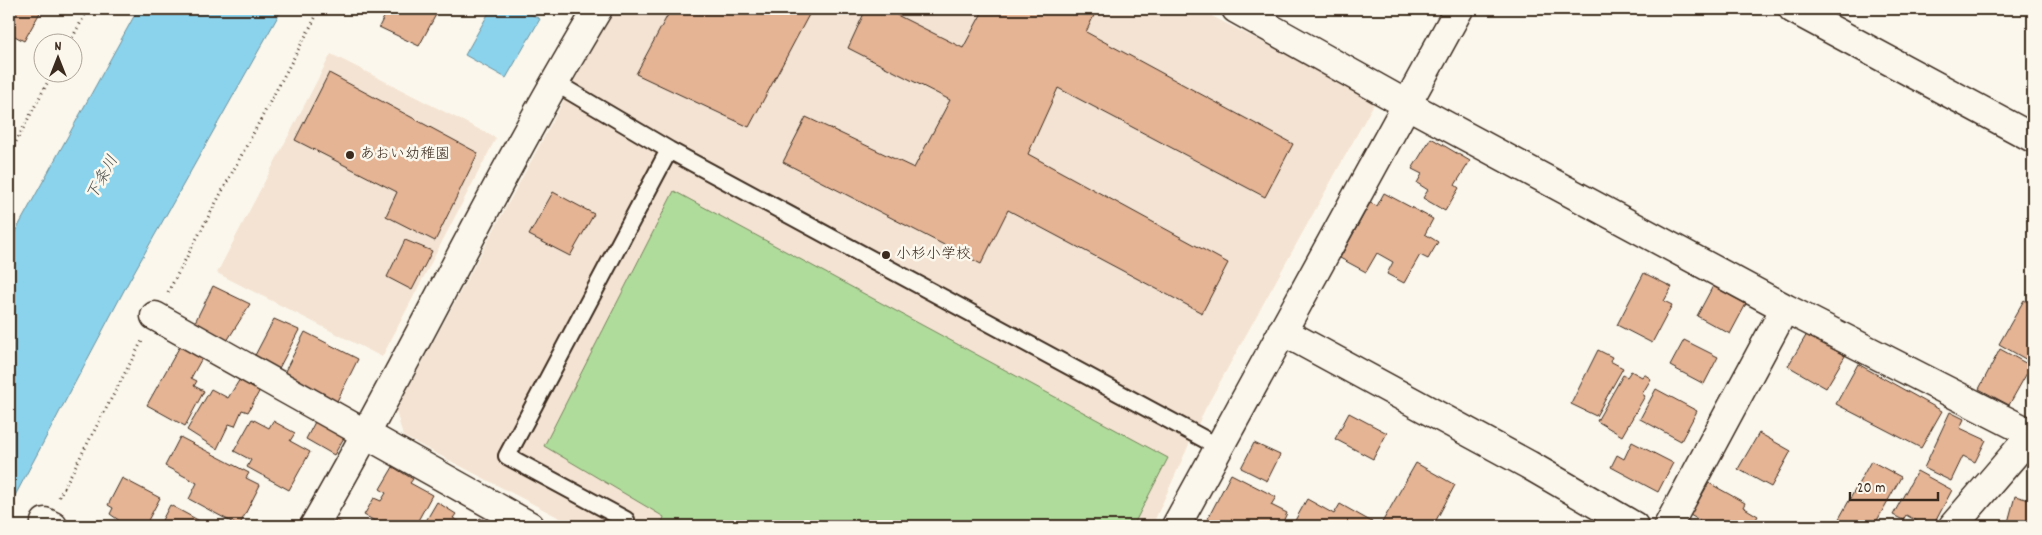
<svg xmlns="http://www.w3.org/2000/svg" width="2042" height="535" font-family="Dekko,'Klee One',sans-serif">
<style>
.built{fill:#f4e3d2}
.green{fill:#afdc9b;stroke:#75835c}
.water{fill:#8bd3ed;stroke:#6b8f9a}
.building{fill:#e4b495;stroke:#3b2a1e}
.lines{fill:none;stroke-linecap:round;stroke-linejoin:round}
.service-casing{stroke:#3b2a1e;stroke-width:20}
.minor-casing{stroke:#3b2a1e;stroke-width:31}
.secondary-casing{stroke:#3b2a1e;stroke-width:31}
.path{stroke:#3b2a1e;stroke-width:3;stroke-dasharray:1 4;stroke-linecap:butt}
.service{stroke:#fbf7ec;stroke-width:16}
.minor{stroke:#fbf7ec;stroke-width:28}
.secondary{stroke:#fbf7ec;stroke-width:28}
.poi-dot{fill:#3b2a1e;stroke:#fbf7ec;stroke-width:2}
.labels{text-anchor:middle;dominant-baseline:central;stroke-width:5;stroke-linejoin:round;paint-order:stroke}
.poi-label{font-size:15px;fill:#3b2a1e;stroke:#fbf7ec;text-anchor:start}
.water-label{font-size:16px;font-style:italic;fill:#4f5452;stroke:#fbf7ec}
</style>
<rect width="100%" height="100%" fill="#fbf7ec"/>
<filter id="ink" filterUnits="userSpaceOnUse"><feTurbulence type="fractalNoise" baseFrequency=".02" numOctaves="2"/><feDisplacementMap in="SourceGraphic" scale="10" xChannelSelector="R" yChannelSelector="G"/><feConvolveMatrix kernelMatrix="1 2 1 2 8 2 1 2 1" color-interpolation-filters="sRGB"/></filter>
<g filter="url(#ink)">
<path class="built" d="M613,9h585l178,91 -171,309 -53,117h-577l-172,-90 -7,-25z
M331,54l165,84 -114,219 -165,-84z"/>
<path class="green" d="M674,191l494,267 -35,68h-472l3,-9 -120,-71z"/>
<path class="water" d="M138,9h144l-153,272 -120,226v-264z
M491,9h30l19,10 -34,59 -41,-23z"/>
<path class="building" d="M9,9h33l-18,32 -15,-8z
M388,9h51l-20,37 -40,-19z
M671,9h141l-63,118 -113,-53z
M866,9h19l78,39 21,-39h113l-11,23 207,112 -28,53 -207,-109 -30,66 200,109 -26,50 -194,-103 -27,54 -198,-102 23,-45 108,51 36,-68 -102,-52z
M329,73l149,80 -43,88 -49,-25 11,-24 -102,-52z
M1431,138l39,23 -15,24 4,3 -14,23 -22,-13 5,-8 -11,-7 5,-9 -10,-5z
M553,192l41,22 -24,42 -41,-21z
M1384,193l49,26 -8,15 13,8 -10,17 -8,-4 -16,28 -17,-9 6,-12 -16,-9 -11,19 -26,-14 30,-55 7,3z
M405,240l27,11 -20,39 -25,-13z
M1644,273l28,14 -8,14 8,4 -20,38 -35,-18z
M213,286l37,18 -23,37 -33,-17z
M1713,286l33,18 -16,30 -33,-18z
M2024,300l9,5v49l-4,7 -30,-17z
M274,319l25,11 -23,44 -25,-11z
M305,332l53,27 -23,46 -53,-28z
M1807,334l38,22 -19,32 -38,-22z
M1684,340l34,17 -14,27 -34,-18z
M180,346l22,12 -11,20 6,3 -3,5 10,5 -19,35 -38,-21z
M2000,349l31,17 -22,39 -30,-16z
M1598,350l14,7 -2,4 13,7 -27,48 -25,-12z
M1858,364l84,47 -21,37 -85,-44z
M1631,371l11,6 2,-3 7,5 -9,15 3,2 -23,40 -25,-15 26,-46 4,2z
M240,379l20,11 -12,22 -6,-2 -7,16 -6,-2 -12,25 -30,-19 24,-41 17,9z
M1656,389l41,22 -16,30 -41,-22z
M1950,412l14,7 -4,9 26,12 -11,22 -12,-6 -12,25 -27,-13z
M1349,413l38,20 -14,26 -38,-20z
M252,419l17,9 4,-7 22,12 -5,8 20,11 -21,38 -42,-23 4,-7 -17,-9z
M316,420l29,16 -11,19 -28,-16z
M1759,433l32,18 -20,36 -33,-18z
M180,437l69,36 -3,5 14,7 -21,41 -50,-27 8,-16 -32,-17z
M1632,442l41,21 -15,29 -47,-25 6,-12 7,4z
M1254,443l26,12 -13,26 -26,-13z
M1871,461l30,16 -27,49h-39z
M1416,463l39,22 -22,41h-53z
M393,467l20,12 -3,4 22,12 -17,31h-31l-20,-11 10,-17 7,3 5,-8 -6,-4z
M1917,471l35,19 -19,36h-7l-20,-11 -3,5 -10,-5z
M1231,474l45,23 -5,8 16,8 -6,13h-77z
M122,478l38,20 -15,28h-18l-17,-12 3,-6 -5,-3z
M1709,483l36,20 -2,4 15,9 -6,10h-43l-19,-11z
M2015,496l18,5v25h-26z
M1307,499l27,15 6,-10 32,18 -2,4h-78z
M437,502l19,12 -3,4 14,8h-44z
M170,505l39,21h-50z
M480,518l16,8h-20z
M336,520l12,6h-15z"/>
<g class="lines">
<g class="service-casing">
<path id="service" d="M554,82l115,68 -162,306 119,64 -4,6
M669,150l550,297"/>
</g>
<g class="minor-casing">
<path id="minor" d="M1236,9l170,95 379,204 -117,218
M1793,9l240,129
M1785,308l247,126
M155,316l375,210
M1282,331l247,134 105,61
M45,522l8,4
M314,526c99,-170 182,-349 284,-517
M1176,526l283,-517"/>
</g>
<g class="secondary-casing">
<path id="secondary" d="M1953,526l80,-93"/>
</g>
<path class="path" d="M70,42l18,-33
M9,155l44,-83
M168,292l152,-283
M59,497l83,-156"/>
<use href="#service" class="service"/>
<use href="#minor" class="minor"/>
<use href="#secondary" class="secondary"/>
</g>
</g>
<g class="poi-dot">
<circle cx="350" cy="155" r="5"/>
<circle cx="886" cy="255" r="5"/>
</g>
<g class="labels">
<g class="poi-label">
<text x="360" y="155">あおい幼稚園</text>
<text x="896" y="255">小杉小学校</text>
</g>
<g class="water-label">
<text transform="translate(103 178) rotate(-61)">下条川</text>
</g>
</g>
<rect width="2042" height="535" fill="none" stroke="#fbf7ec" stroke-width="30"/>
<rect x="15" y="15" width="2012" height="505" fill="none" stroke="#3b2a1e" stroke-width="2" filter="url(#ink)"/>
<g transform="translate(58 58)"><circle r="24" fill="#fbf7ec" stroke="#aea59a"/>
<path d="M0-4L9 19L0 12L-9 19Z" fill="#3b2a1e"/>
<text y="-8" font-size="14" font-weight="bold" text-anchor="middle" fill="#3b2a1e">N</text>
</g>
<path d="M1850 492v8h88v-8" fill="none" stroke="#3b2a1e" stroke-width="2.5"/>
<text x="1857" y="492" font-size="15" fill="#3b2a1e" stroke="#fbf7ec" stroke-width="4" paint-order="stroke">20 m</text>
</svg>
